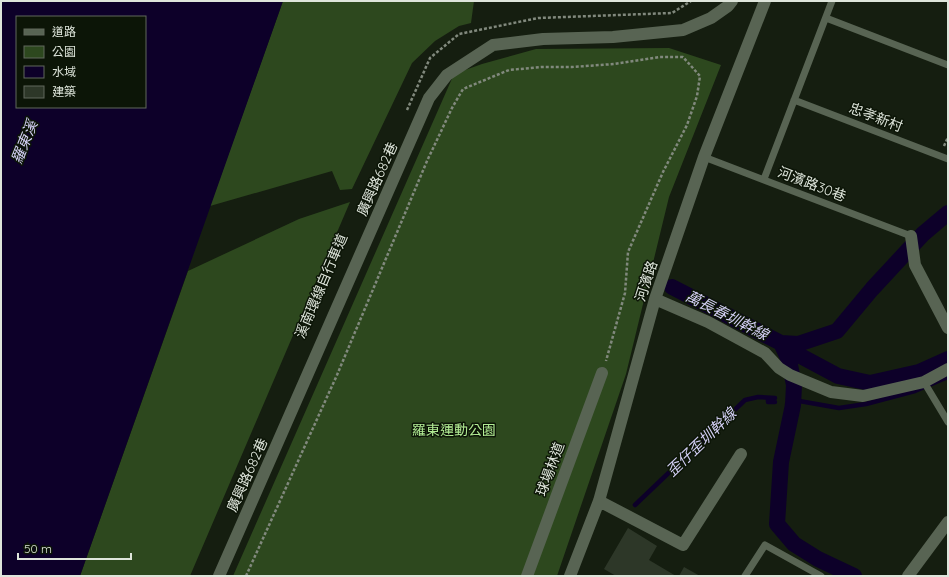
<svg xmlns="http://www.w3.org/2000/svg" width="949" height="577" font-family="Quicksand,'Noto Sans TC',sans-serif">
<style>
.green{fill:#2d481e}
.water{fill:#0d0029;fill-rule:evenodd}
.lines{fill:none;stroke-linecap:round;stroke-linejoin:round}
.stream{stroke:#0d0029;stroke-width:4.5}
.canal{stroke:#0d0029;stroke-width:16}
.building{fill:#2d3728}
.path{stroke:#81897d;stroke-width:2.5;stroke-dasharray:3 2;stroke-linecap:butt}
.lane{stroke:#586453;stroke-width:7}
.street{stroke:#586453;stroke-width:12}
.labels{text-anchor:middle;dominant-baseline:central;stroke-width:3;stroke-linejoin:round;paint-order:stroke}
.street-label{font-size:14px;fill:#dee5db;stroke:#0c1507}
.park-label{font-size:14px;fill:#b2ec94;stroke:#0c1507}
.water-label{font-size:15px;font-style:italic;fill:#d4d0f6;stroke:#0c1507}
</style>
<rect width="100%" height="100%" fill="#151e10"/>
<path class="green" d="M283,1h191l-3,22 -12,3 -24,15 -23,22 -60,126 -12,1 -8,-19 -122,35z
M669,48l52,17 -52,132 -43,177 -69,202h-324l221,-502 28,-10 54,-15z
M350,202l-160,374h-110l108,-305 111,-52z"/>
<path class="water" d="M1,1h282l-203,575h-79zM17,17h128v90h-128z"/>
<g class="lines">
<path class="stream" d="M768,398v4h7
M788,399l51,9 27,-4 49,-13 33,-14
M787,404l6,1
M635,505l110,-105 13,-3 17,1"/>
<path class="canal" d="M672,287l109,56 14,10 43,23 32,7 49,-11 29,-13
M781,343l17,1 39,-13 35,-42 51,-55 25,-21
M782,345l7,15 5,25 -1,20 -12,57 -4,62 17,20 24,15 36,17"/>
</g>
<path class="building" d="M628,528l29,18 -8,14 27,16h-60l-12,-7z
M684,567l16,9h-21z"/>
<g class="lines">
<path class="path" d="M407,110l23,-52 29,-24 79,-16 134,-5 19,-12
M944,146l4,-9
M246,576l91,-201 90,-214 25,-53 11,-19 46,-19 33,-3h30l42,-3 46,-7h23l17,19 -3,20 -10,29 -24,47 -35,80 -3,41 -19,68"/>
<path class="lane" d="M826,18l122,47
M794,100l154,59
M704,157l207,79
M764,179l68,-178
M924,382l24,40
M745,576l20,-31 56,31"/>
<path class="street" d="M911,236l4,29 33,63
M655,299l53,23 57,31 14,15 11,7 41,17 32,4 61,-14 24,-13
M599,501l84,44 58,-91
M219,576l210,-478 18,-23 46,-30 50,-6 70,-2 70,-7 28,-12 17,-12 4,-5
M527,576l75,-203
M570,576l29,-75 56,-202 49,-142 61,-156
M908,576l40,-54"/>
</g>
<g class="labels">
<g class="street-label">
<text transform="translate(876 117) rotate(21)">忠孝新村</text>
<text transform="translate(377 179) rotate(-66)">廣興路682巷</text>
<text transform="translate(812 184) rotate(21)">河濱路30巷</text>
<text transform="translate(646 281) rotate(-72)">河濱路</text>
<text transform="translate(321 286) rotate(-67)">溪南環線自行車道</text>
<text transform="translate(550 469) rotate(-70)">球場林道</text>
<text transform="translate(247 475) rotate(-66)">廣興路682巷</text>
</g>
<g class="park-label">
<text x="454" y="430">羅東運動公園</text>
</g>
<g class="water-label">
<text transform="translate(24 142) rotate(-68)">羅東溪</text>
<text transform="translate(727 315) rotate(27)">萬長春圳幹線</text>
<text transform="translate(701 442) rotate(-44)">歪仔歪圳幹線</text>
</g>
</g>
<rect width="949" height="577" fill="none" stroke="#dee5db" stroke-width="4"/>
<rect x="16" y="16" width="130" height="92" fill="#0c1507" stroke="#60685c"/>
<rect x="24" y="29" width="20" height="6" fill="#586453" stroke="#60685c"/>
<text x="52" y="36" font-size="12" fill="#dee5db">道路</text>
<rect x="24" y="46" width="20" height="12" fill="#2d481e" stroke="#60685c"/>
<text x="52" y="56" font-size="12" fill="#dee5db">公園</text>
<rect x="24" y="66" width="20" height="12" fill="#0d0029" stroke="#60685c"/>
<text x="52" y="76" font-size="12" fill="#dee5db">水域</text>
<rect x="24" y="86" width="20" height="12" fill="#2d3728" stroke="#60685c"/>
<text x="52" y="96" font-size="12" fill="#dee5db">建築</text>
<path d="M18 553v6h113v-6" fill="none" stroke="#dee5db" stroke-width="2"/>
<text x="24" y="553" font-size="12" fill="#dee5db" stroke="#0c1507" stroke-width="3" paint-order="stroke">50 m</text>
</svg>
